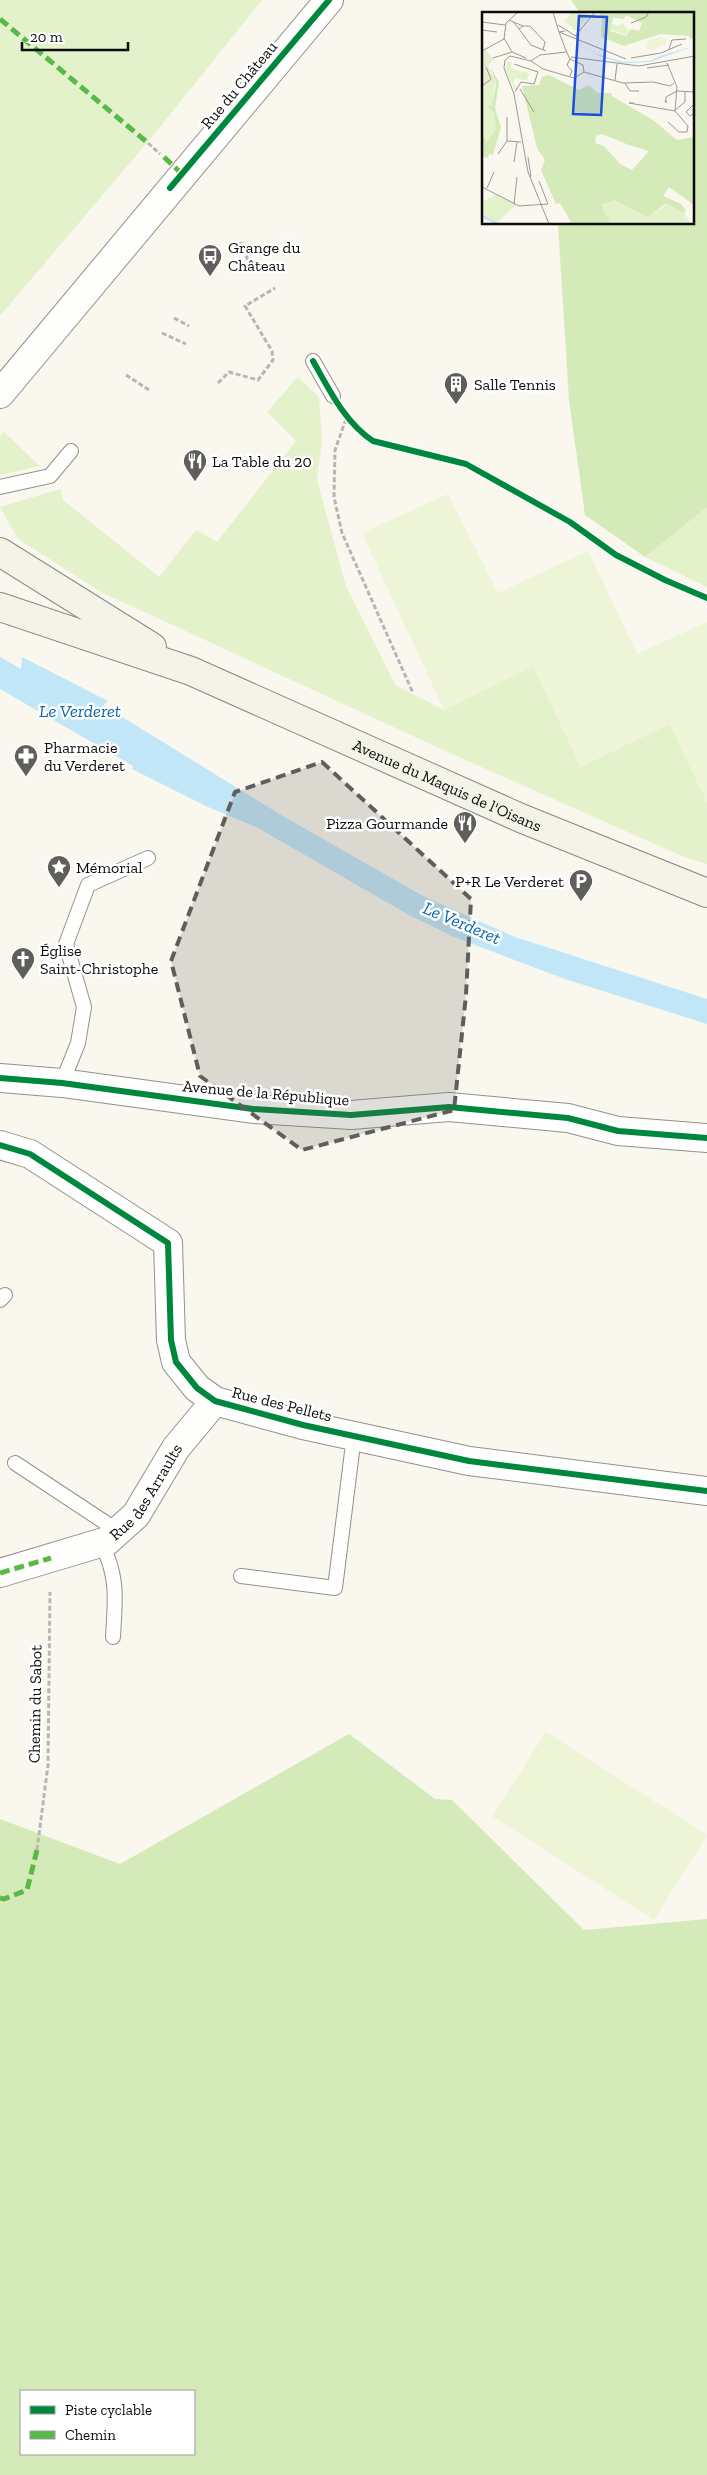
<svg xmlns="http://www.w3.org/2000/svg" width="707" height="2475" font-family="'Zilla Slab',serif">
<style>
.green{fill:#e3f2cb}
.forest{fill:#d4eab9;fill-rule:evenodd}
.pitch{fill:#eef5d6}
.water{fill:#c1e6f8}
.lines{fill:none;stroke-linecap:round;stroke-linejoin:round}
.service-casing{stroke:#93918d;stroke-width:16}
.minor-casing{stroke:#93918d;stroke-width:30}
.tertiary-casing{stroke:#93918d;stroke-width:30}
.secondary-casing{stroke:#898884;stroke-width:30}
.path{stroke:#b7b6b5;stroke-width:3;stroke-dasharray:5 2.5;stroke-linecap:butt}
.service{stroke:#fefefc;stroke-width:14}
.minor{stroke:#fefefc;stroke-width:28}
.tertiary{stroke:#fefefc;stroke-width:28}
.secondary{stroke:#f4f3e8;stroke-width:28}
.quiet{stroke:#58b947;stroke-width:5;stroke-dasharray:10 5;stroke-linecap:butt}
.cycleway-casing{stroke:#fff;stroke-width:9}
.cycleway{stroke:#00873e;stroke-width:6}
.marked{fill:#5f5e5a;fill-opacity:0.2;stroke:#5f5e5a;stroke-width:4;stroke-dasharray:10 6;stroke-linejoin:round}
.labels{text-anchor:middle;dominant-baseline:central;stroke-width:5;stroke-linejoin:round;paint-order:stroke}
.street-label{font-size:16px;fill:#0b0b0b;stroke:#fff}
.poi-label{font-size:16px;fill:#0b0b0b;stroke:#fff;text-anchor:start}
.water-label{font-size:18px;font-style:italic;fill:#0a68a8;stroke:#fff}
.inset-river{fill:none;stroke:#c1e6f8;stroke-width:2.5}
.inset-road{fill:none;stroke:#9a9993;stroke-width:1}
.view{fill:#1d4ed8;fill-opacity:0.15;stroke:#1d4ed8;stroke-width:2.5}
.inset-edge{fill:none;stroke:#0b0b0b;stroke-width:2.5}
</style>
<rect width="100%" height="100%" fill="#faf7ee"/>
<path class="green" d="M0,0h262l-111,138 -151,178z
M298,377l21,20 3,43 -5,40 29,106 49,99 49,25 89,-44 48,100 89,-42 37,78v62l-23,-7 -243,-108 -340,-157 -83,-53 -18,-32 60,-18 3,11 96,77 37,-47 21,12 79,-101 -29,-29z
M3,431l37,35 -40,9v-38z
M707,507v80l-62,-30z"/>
<path class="forest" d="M571,0h136v507l-62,50 -60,-42 -16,-115 -11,-176h135v-210h-112z
M349,1734l86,65 17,1 132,130 123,-11v556h-707v-656l120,45zM21,2391h173v63h-173z"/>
<path class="pitch" d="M448,494l50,99 90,-42 49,103 70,-32v180l-37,-78 -90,42 -47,-100 -89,44 -82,-177z
M546,1732l161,103 -53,85 -162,-104z"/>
<path class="water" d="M0,657l21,12 1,-12 86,44 -5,4 178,110 142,81 92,41 192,62v25l-142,-45 -111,-42 -45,-22 -151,-87 -52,-22 -74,-37 1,-3 -133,-77z"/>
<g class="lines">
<g class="service-casing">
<path id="service" d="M313,361l20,35
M0,487l50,-11 21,-25
M62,1083l16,-40 6,-36 -18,-63 22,-59 60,-27
M0,1300l5,-5
M15,1463l103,68
M101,1542c18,37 14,56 12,95
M241,1576l94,12 19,-152"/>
</g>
<g class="minor-casing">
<g id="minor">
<path d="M0,394l329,-394"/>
<path d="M0,1145l30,9 138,89 3,97 5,22 21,26 18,13 88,24 166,36 238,30"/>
<path id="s1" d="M0,1573l107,-32 29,-26 40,-67 39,-47"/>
</g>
</g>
<g class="tertiary-casing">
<path id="tertiary" d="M0,1078l62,5 191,26 98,6 98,-8 119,11 50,13 89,7"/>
</g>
<g class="secondary-casing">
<g id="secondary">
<path d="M0,552l152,95"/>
<path id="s2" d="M0,607l191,64 332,148 184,74"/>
</g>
</g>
<path class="path" d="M148,143l12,11
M240,242l12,27
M174,318l15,8
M162,333l24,11
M126,375l23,15
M218,383l11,-11 29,8 15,-20 -1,-9 -27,-45 30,-18
M346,419l-11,31 -1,47 8,36 71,160
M37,1850l11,-85 2,-173"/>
<use href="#service" class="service"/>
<use href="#minor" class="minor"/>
<use href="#tertiary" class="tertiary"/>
<use href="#secondary" class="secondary"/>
<path class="quiet" d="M0,19l148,124
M164,157l18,17
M0,1573l51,-15
M0,1898l4,1 23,-9 10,-40"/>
<g class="cycleway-casing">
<path id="cycleway" d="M170,188l159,-188
M313,361c16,28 32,62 60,80l93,23 104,58 46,33 49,25 42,18
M0,1078l62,5 191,26 98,6 98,-8 119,11 50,13 89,7
M0,1145l30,9 138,89 3,97 5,22 21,26 18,13 88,24 166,36 238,30"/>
</g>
<use href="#cycleway" class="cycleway"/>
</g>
<path class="marked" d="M322,762l149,137 -5,96 -12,115 -152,40 -102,-74 -29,-115 64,-169z"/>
<defs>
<g id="bus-pin" transform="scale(1.25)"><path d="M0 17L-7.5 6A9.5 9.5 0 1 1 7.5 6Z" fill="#5f5e5a" stroke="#fff"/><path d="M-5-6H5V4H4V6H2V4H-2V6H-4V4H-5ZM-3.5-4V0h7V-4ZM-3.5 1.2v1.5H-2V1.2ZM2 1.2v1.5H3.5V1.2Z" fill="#fff"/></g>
<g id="building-pin" transform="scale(1.25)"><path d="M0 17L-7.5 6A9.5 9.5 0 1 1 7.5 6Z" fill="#5f5e5a" stroke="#fff"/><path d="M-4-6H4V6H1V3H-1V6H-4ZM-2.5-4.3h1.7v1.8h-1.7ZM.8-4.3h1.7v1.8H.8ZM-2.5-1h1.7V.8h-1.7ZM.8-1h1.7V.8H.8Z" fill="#fff"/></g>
<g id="restaurant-pin" transform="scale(1.25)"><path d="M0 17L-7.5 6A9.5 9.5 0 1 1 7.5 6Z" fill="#5f5e5a" stroke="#fff"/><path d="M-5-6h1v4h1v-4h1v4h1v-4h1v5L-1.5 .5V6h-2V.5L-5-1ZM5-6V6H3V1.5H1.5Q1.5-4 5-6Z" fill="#fff"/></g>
<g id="pharmacy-pin" transform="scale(1.25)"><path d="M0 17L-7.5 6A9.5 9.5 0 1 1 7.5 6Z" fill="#5f5e5a" stroke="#fff"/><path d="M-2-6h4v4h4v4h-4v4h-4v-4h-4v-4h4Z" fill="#fff"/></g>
<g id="sight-pin" transform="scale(1.25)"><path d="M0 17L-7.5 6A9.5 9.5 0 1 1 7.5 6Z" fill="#5f5e5a" stroke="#fff"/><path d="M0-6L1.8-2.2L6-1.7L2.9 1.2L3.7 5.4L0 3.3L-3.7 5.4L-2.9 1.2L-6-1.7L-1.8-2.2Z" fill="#fff"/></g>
<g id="parking-pin" transform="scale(1.25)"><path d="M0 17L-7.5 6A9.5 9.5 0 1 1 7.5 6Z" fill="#5f5e5a" stroke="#fff"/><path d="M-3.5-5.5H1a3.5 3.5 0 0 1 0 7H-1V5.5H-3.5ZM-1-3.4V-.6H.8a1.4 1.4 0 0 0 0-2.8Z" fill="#fff"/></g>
<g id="church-pin" transform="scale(1.25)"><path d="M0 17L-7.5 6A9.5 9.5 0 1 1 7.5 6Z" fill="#5f5e5a" stroke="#fff"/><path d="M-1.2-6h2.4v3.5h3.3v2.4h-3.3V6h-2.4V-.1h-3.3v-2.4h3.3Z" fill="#fff"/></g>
</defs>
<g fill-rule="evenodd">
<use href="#bus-pin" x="210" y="256"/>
<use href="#building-pin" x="456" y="384"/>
<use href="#restaurant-pin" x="195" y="461"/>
<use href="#pharmacy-pin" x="26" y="756"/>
<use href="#restaurant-pin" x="465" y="823"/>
<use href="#sight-pin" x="59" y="867"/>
<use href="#parking-pin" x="581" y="881"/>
<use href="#church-pin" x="23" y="959"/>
</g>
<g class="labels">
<g class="street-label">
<text transform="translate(239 85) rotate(-50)">Rue du Château</text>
<text stroke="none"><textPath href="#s2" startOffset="482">Avenue du Maquis de l'Oisans</textPath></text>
<text transform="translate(266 1093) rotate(5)">Avenue de la République</text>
<text transform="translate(282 1404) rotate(14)">Rue des Pellets</text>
<text stroke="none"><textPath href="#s1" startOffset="175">Rue des Arraults</textPath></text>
<text transform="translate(35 1704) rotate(-89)">Chemin du Sabot</text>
</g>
<g class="poi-label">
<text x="228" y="247">Grange du<tspan x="228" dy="18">Château</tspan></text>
<text x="474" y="384">Salle Tennis</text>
<text x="212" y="461">La Table du 20</text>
<text x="44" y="747">Pharmacie<tspan x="44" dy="18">du Verderet</tspan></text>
<text x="448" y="823" text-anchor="end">Pizza Gourmande</text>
<text x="76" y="867">Mémorial</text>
<text x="564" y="881" text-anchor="end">P+R Le Verderet</text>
<text x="40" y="950">Église<tspan x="40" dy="18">Saint-Christophe</tspan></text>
</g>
<g class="water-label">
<text x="80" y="711">Le Verderet</text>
<text transform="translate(462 923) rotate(23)">Le Verderet</text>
</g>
</g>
<g transform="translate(482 12)">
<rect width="212" height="212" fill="#faf7ee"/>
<path d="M91,0l18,2 -16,17 -10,-10zM139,10l7,7 -2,6 -16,-5 2,-6 7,2zM25,49l5,1 -1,7 18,4 -2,8 -12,-3 -2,6 5,5 -3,1 -9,-19zM13,70l-3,24h-5l7,7 2,16 -9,14 -5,-7v-45l2,2 -2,-4zM14,182l20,11 -20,18 -14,-8v-13zM132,188l34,17 20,-14 16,9 7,12h-80l-10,-19z" fill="#e3f2cb"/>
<path d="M212,0v26l-4,1 -1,-3 -29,-2 -36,12 -23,-9 1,-19 -3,-6zM144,3l16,8 -3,8 -9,-2 -4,7 -16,-5 3,-13 11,1zM8,54l9,16 -4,26 6,19 -8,28 -4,-1 -1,4 -5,-1 -1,-21 5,6 9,-13 -2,-16 -7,-7 5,-1 4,-21zM67,63l30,15 10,-5 9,8h13l1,3 41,24 24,20 17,-3v68l-25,-18 -6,9 18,8 5,6 -3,3 -17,-10 -18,14 -34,-17 -13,5 10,19h-39l-12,-21 -4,1 -15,-34 4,-10 -8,-12 -15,-62 17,-1 3,-8zM120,122l27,11 20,6 -17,19 -12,-6 -16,-18 -9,-3 1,-7z" fill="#d4eab9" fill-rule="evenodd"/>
<path d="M4,38l7,9 -5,7 8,15 -14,7v-36z" fill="#e6ebd1"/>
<path d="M178,25l7,2 -1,6 -14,5 -6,-1 1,-8z" fill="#eef5d6"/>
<path d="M91,28l24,14 26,8 26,-1 11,-5 34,-10 -44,16 -22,1h-8l-21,-7z" fill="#c1e6f8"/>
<path class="inset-river" d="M0,204l16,8"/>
<path class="inset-road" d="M71,0l6,20 67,27M27,8l14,6 -4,3 -5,-6M0,10l23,3M149,11l15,-6 3,-5M76,13l21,13M41,14h7l15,16 -2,8M37,17l12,16 15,6M0,18l15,2M83,19l-6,1 8,21 3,6 13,6 1,7M93,24l20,-24M22,26l8,14 14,6M187,37l3,-9 14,-1M0,39l22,-12 2,-16 12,-11M89,45l68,9 56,-10M11,46l19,-6M149,46l30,-5 21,-9M88,47l-3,6 5,6 -2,5M49,49l12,8 31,9 10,-6M185,51l10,24 -2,24M32,52l24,8 -4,12 -13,-2 -6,10M165,56l22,-3M102,60l39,11 30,-1 17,4 4,-3M133,68l2,-16M143,71l5,8h9M0,74l9,-7 -5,-12M38,77l14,23M183,88l1,3v-6l11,-6 18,1M152,91h-5l46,8M213,91l-9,9 4,4 5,-3M193,98l10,-8v-10M25,105v24M186,110l11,10h8l1,-6 -13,-15M16,142l9,-13 14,1M46,145l3,20M32,150l3,-20M0,175l37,19 29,-2 -9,-23M5,176l7,-16M32,192l3,-27M67,212l-21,-52 -14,-78 -10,-26 1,-8 5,-4 21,5 9,-6 26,-3"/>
<path class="view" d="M97,4l28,1 -6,98 -28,-1z"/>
<rect width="212" height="212" class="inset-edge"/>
</g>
<rect x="20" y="2390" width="175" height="65" fill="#ffffff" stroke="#9d9d9d"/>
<rect x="30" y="2406" width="25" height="8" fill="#00873e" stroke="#9d9d9d"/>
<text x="65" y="2415" font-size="15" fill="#0b0b0b">Piste cyclable</text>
<rect x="30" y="2431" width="25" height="8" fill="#58b947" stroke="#9d9d9d"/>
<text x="65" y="2440" font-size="15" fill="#0b0b0b">Chemin</text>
<path d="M22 42v8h106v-8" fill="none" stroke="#0b0b0b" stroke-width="2.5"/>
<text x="30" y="42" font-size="15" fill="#0b0b0b" stroke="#ffffff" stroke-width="4" paint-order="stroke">20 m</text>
</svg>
